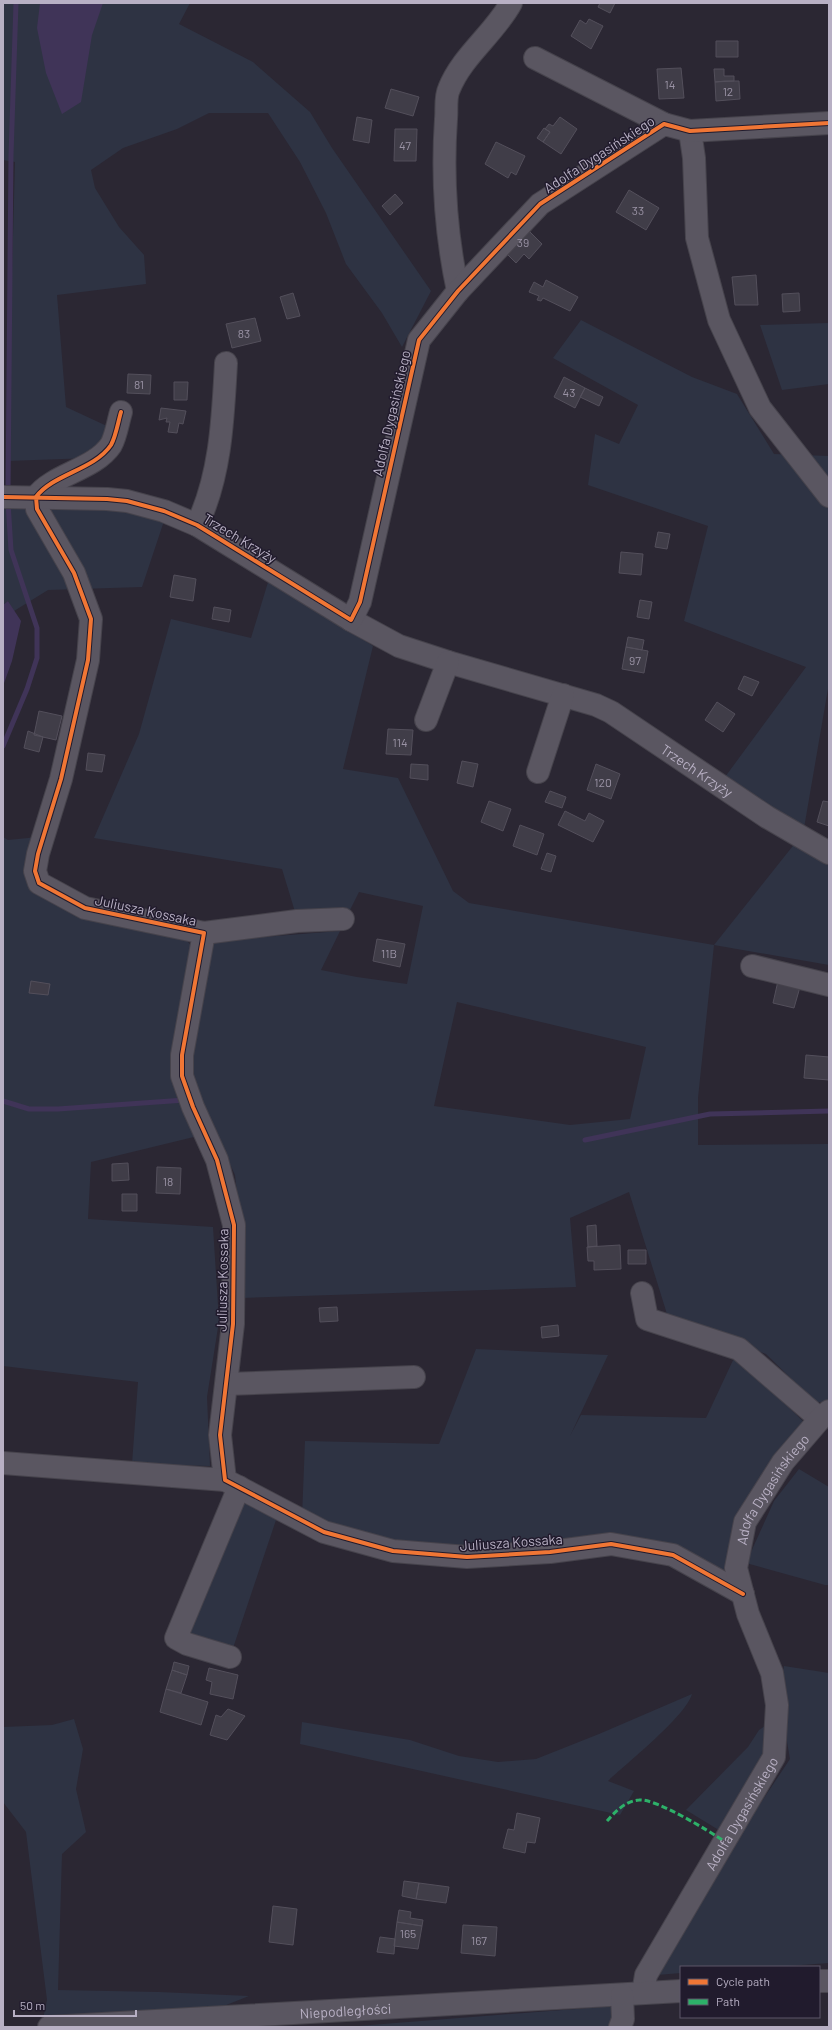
<svg xmlns="http://www.w3.org/2000/svg" width="832" height="2030" font-family="Barlow,sans-serif">
<style>
.green{fill:#2e3343;fill-rule:evenodd}
.water{fill:#403458}
.lines{fill:none;stroke-linecap:round;stroke-linejoin:round}
.stream{stroke:#403458;stroke-width:5}
.building{fill:#403d48;stroke:#534f5b}
.minor-casing{stroke:#46434c;stroke-width:24}
.minor{stroke:#5a5661;stroke-width:22}
.quiet{stroke:#2db169;stroke-width:3;stroke-dasharray:6 3;stroke-linecap:butt}
.cycleway-casing{stroke:#211b2d;stroke-width:6}
.cycleway{stroke:#f07635;stroke-width:4}
.labels{text-anchor:middle;dominant-baseline:central;stroke-width:3;stroke-linejoin:round;paint-order:stroke}
.number-label{font-size:12px;fill:#9a93a5}
.street-label{font-size:14px;fill:#b8b0c4;stroke:#211b2d}
</style>
<rect width="100%" height="100%" fill="#2b2733"/>
<path class="green" d="M3,3h187l-11,21 74,38 57,50 22,36 99,143 -29,56 -20,-34 -36,-49 -20,-51 -26,-51 -32,-49h-59l-32,16 -54,19 -32,22 4,18 24,39 25,28 2,29 -89,11 9,112 43,20 -18,31 -84,3 8,-299 -12,-2z
M581,320l111,57 45,17 37,60 55,2v227l-26,151 -78,-57 81,-110 -122,-46 24,-95 -120,-41 7,-51 24,10 19,-39 -85,-47z
M829,323v61l-47,6 -22,-65z
M63,508l60,3 41,10 -22,66 -94,3 -34,21 -6,-10 -5,4v-96z
M269,579l104,67 -30,123 55,9 55,113 16,12 245,42 82,-103 33,16v107l-115,-20 -16,153v47l131,-1 -1,258h-13l-49,-48 -99,-40 -38,-122 -59,26 6,69 -335,11 2,-49 -8,-74 -43,-95 3,-41 17,-98 128,-10 -19,39 36,7 50,7 16,-78 -64,-14 -10,20 -53,3 -14,-46 -188,-31 45,-104 32,-115 80,19zM457,1002l189,45 -16,72 -60,6 -136,-19z
M3,837l5,3 30,-3 -14,36 10,15 149,48 11,13 -12,66 20,120 -111,27 -3,57 125,8 6,94 -12,76 3,69 -78,-2 6,-82 -135,-16z
M476,1349l132,6 -38,81 11,-21 125,3 29,-62 70,67 -73,140 -9,10 -48,-23 -175,-1 -100,-7 -98,-25 3,-76 134,3z
M799,1469l30,18v98h-4l-79,-22 28,-62z
M250,1501l26,19 -46,137 -44,-20 53,-131z
M784,1666l45,7v290l-54,4h-94v6l-24,2 71,-123 62,-93 -11,-64z
M692,1694c-7,23 -64,68 -84,87l26,10 -14,24 -320,-71 2,-22 108,18 49,16 39,6 38,-3 63,-25z
M74,1719l9,30 -7,40 10,43 -24,22 -4,136 101,2 90,4 -38,15 -168,8 4,-19 -21,-168 -23,-30v-75l49,-2z
M771,1722l-4,20 -8,24 -37,66 -36,-22 62,-63 11,-17z
M614,2006l-5,21h-264z"/>
<path class="water" d="M40,3h63l-11,32 -11,67 -19,12 -16,-41 -9,-45z
M8,601l13,20 -9,40 -9,25v-81z"/>
<g class="lines">
<path class="stream" d="M8,492l3,-337 5,-152
M3,746l24,-57 10,-31v-30l-26,-78 -3,-48
M3,1101l26,8h29l127,-9
M585,1140l125,-26 119,-3"/>
</g>
<path class="building" d="M600,3h15l-5,10 -12,-6z
M589,19l14,7 -12,23 -20,-13 9,-16 6,4z
M716,41h22v16h-22z
M681,68l3,30 -25,1 -2,-30z
M714,69h10v7h10v5l-19,1z
M725,81h14l1,18 -24,2 -1,-19z
M391,89l28,8 -6,19 -28,-8z
M357,117l15,3 -3,23 -16,-3z
M560,117l17,12 -16,25 -18,-12 7,-10 -5,-3 4,-5 4,2z
M544,128l6,4 -7,10 -6,-4z
M395,129h22l-1,32h-22z
M496,142l29,14 -9,19 -5,-3 -3,6 -23,-14z
M629,190l30,18 -13,22 -30,-18z
M395,194l8,9 -13,12 -8,-9z
M523,225l19,19 -13,15 -5,-5 -8,9 -15,-15z
M756,275l2,30h-23l-3,-28z
M546,280l32,17 -8,14 -27,-13 -2,3 -4,-1 2,-4 -10,-4 5,-10 9,5z
M293,293l7,23 -13,3 -7,-22z
M799,293l1,18 -17,1 -1,-18z
M255,318l6,23 -29,7 -6,-24z
M128,374l23,1 -1,19 -23,-1z
M564,377l21,11 -10,20 -21,-11z
M174,382h14l-1,18h-13z
M585,388l18,9 -4,9 -19,-9z
M161,408l25,3 -3,13 -4,-1 -2,10 -9,-1 2,-10h-4l1,-4 -8,2z
M658,532l12,2 -3,15 -12,-2z
M621,552l22,2 -2,21 -22,-2z
M174,575l22,4 -3,22 -23,-4z
M640,600l12,2 -3,17 -12,-2z
M214,607l17,3 -2,12 -17,-3z
M628,637l16,3 -2,10 -16,-3z
M626,647l22,4 -4,22 -22,-4z
M744,676l15,6 -7,14 -14,-7z
M717,702l18,12 -12,18 -18,-12z
M39,711l23,5 -6,24 -22,-5z
M388,729l25,1 -2,25 -25,-1z
M28,731l15,6 -4,15 -15,-4z
M88,753l17,2 -3,17 -16,-2z
M462,761l16,3 -5,23 -16,-4z
M411,764l17,1v15l-18,-2z
M596,764l24,10 -9,25 -24,-9z
M550,791l16,6 -4,11 -17,-6z
M489,801l22,8 -8,22 -22,-9z
M823,801l6,1v24l-12,-4z
M565,811l20,10 4,-8 15,8 -11,21 -35,-17z
M520,825l24,9 -7,21 -24,-9z
M547,853l9,3 -5,16 -10,-3z
M377,939l28,5 -5,23 -27,-6z
M31,981l19,3 -2,11 -19,-2z
M778,981l22,6 -6,21 -21,-5z
M806,1055l23,2v23l-25,-2z
M128,1163l1,17 -17,1v-17z
M157,1167l24,1 -1,26 -24,-1z
M122,1194h15v17h-15z
M596,1225l1,21 -9,1 -1,-21z
M620,1245l1,24 -27,1v-9h-6l-1,-14z
M628,1250h18v14h-18z
M337,1307l1,14 -18,1 -1,-14z
M558,1325l1,11 -17,2 -1,-11z
M174,1662l15,4 -2,9 -15,-5z
M209,1668l29,7 -5,24 -23,-5 2,-12 -6,-2z
M172,1670l15,5 -6,18 -15,-4z
M166,1689l42,13 -7,23 -41,-13z
M228,1709l17,7 -18,24 -17,-5 6,-20 5,2z
M517,1813l23,5 -5,25 -8,-1 -2,11 -22,-5 5,-19 6,1z
M404,1881l15,2 -3,16 -14,-3z
M419,1883l30,4 -3,16 -30,-4z
M273,1906l24,3 -4,36 -24,-3z
M399,1910l12,2 -1,6 13,2 -1,6 -25,-4z
M397,1922l25,4 -4,23 -24,-3z
M463,1925l34,2 -2,29 -34,-3z
M380,1937l15,2 -1,15 -17,-2z"/>
<g class="lines">
<g class="minor-casing">
<g id="minor">
<path d="M535,58l129,66"/>
<path d="M690,131l4,27 3,80 22,82 41,88 69,88"/>
<path d="M458,291c-12,-56 -16,-115 -12,-172 1,-9 -1,-22 3,-30 13,-33 45,-55 62,-86"/>
<path d="M121,412c-3,10 -5,24 -10,33 -17,25 -58,29 -75,52l1,12 37,64 17,46 -3,41 -27,119 -23,75 -3,17 4,12 46,25 119,25 -22,122v21l11,31 24,53 17,65 -1,99 -13,111 5,45 99,52 69,19 74,6 83,-5 61,-8 62,11 70,39"/>
<path id="s1" d="M3,497l104,2 20,2 37,10 33,14 154,95 48,26 49,16 148,43 15,7 156,105 62,36"/>
<path d="M197,525c24,-50 26,-108 29,-162"/>
<path d="M351,620l9,-18 59,-262 39,-49 82,-87 124,-80 26,7 139,-8"/>
<path d="M426,720l22,-58"/>
<path d="M538,772l25,-77"/>
<path d="M204,933l93,-12 46,-2"/>
<path d="M752,966l77,19"/>
<path d="M642,1293l5,26 92,30 81,70"/>
<path d="M227,1384l187,-7"/>
<path d="M3,1463l222,17"/>
<path d="M230,1657l-43,-13 -11,-6 63,-151"/>
<path d="M819,1981h10"/>
<path id="s2" d="M643,1993l3,-18 128,-218 3,-52 -5,-32 -24,-59 -12,-46 9,-46 38,-60 37,-43 9,-8"/>
<path id="s3" d="M49,2027l632,-36"/>
<path d="M620,2027l3,-8 -1,-24"/>
</g>
</g>
<use href="#minor" class="minor"/>
<path class="quiet" d="M607,1821c8,-9 18,-20 32,-21 16,-2 70,31 85,41"/>
<g class="cycleway-casing">
<path id="cycleway" d="M121,412c-3,10 -5,24 -10,33 -17,25 -58,29 -75,52l1,12 37,64 17,46 -3,41 -27,119 -23,75 -3,17 4,12 46,25 119,25 -22,122v21l11,31 24,53 17,65 -1,99 -13,111 5,45 99,52 69,19 74,6 83,-5 61,-8 62,11 70,39
M3,497l104,2 20,2 37,10 33,14 154,95 9,-18 59,-262 39,-49 82,-87 124,-80 26,7 139,-8"/>
</g>
<use href="#cycleway" class="cycleway"/>
</g>
<g class="labels">
<g class="number-label">
<text x="670" y="84">14</text>
<text x="728" y="91">12</text>
<text x="405" y="145">47</text>
<text x="638" y="210">33</text>
<text x="523" y="242">39</text>
<text x="244" y="333">83</text>
<text x="139" y="384">81</text>
<text x="569" y="392">43</text>
<text x="635" y="660">97</text>
<text x="400" y="742">114</text>
<text x="603" y="782">120</text>
<text x="389" y="953">11B</text>
<text x="168" y="1181">18</text>
<text x="408" y="1933">165</text>
<text x="479" y="1940">167</text>
</g>
<g class="street-label">
<text transform="translate(599 154) rotate(-33)">Adolfa Dygasińskiego</text>
<text transform="translate(391 413) rotate(-77)">Adolfa Dygasińskiego</text>
<text transform="translate(240 538) rotate(31)">Trzech Krzyży</text>
<text stroke="none"><textPath href="#s1" startOffset="760">Trzech Krzyży</textPath></text>
<text transform="translate(146 910) rotate(12)">Juliusza Kossaka</text>
<text transform="translate(222 1280) rotate(-89)">Juliusza Kossaka</text>
<text stroke="none"><textPath href="#s2" startOffset="555">Adolfa Dygasińskiego</textPath></text>
<text transform="translate(511 1542) rotate(-4)">Juliusza Kossaka</text>
<text stroke="none"><textPath href="#s2" startOffset="206">Adolfa Dygasińskiego</textPath></text>
<text stroke="none"><textPath href="#s3" startOffset="297">Niepodległości</textPath></text>
</g>
</g>
<rect width="832" height="2030" fill="none" stroke="#b8b0c4" stroke-width="8"/>
<rect x="680" y="1966" width="140" height="52" fill="#211b2d" stroke="#5d5769"/>
<rect x="688" y="1979" width="20" height="6" fill="#f07635" stroke="#5d5769"/>
<text x="716" y="1986" font-size="12" fill="#b8b0c4">Cycle path</text>
<rect x="688" y="1999" width="20" height="6" fill="#2db169" stroke="#5d5769"/>
<text x="716" y="2006" font-size="12" fill="#b8b0c4">Path</text>
<path d="M14 2010v6h122v-6" fill="none" stroke="#b8b0c4" stroke-width="2"/>
<text x="20" y="2010" font-size="12" fill="#b8b0c4" stroke="#211b2d" stroke-width="3" paint-order="stroke">50 m</text>
</svg>
